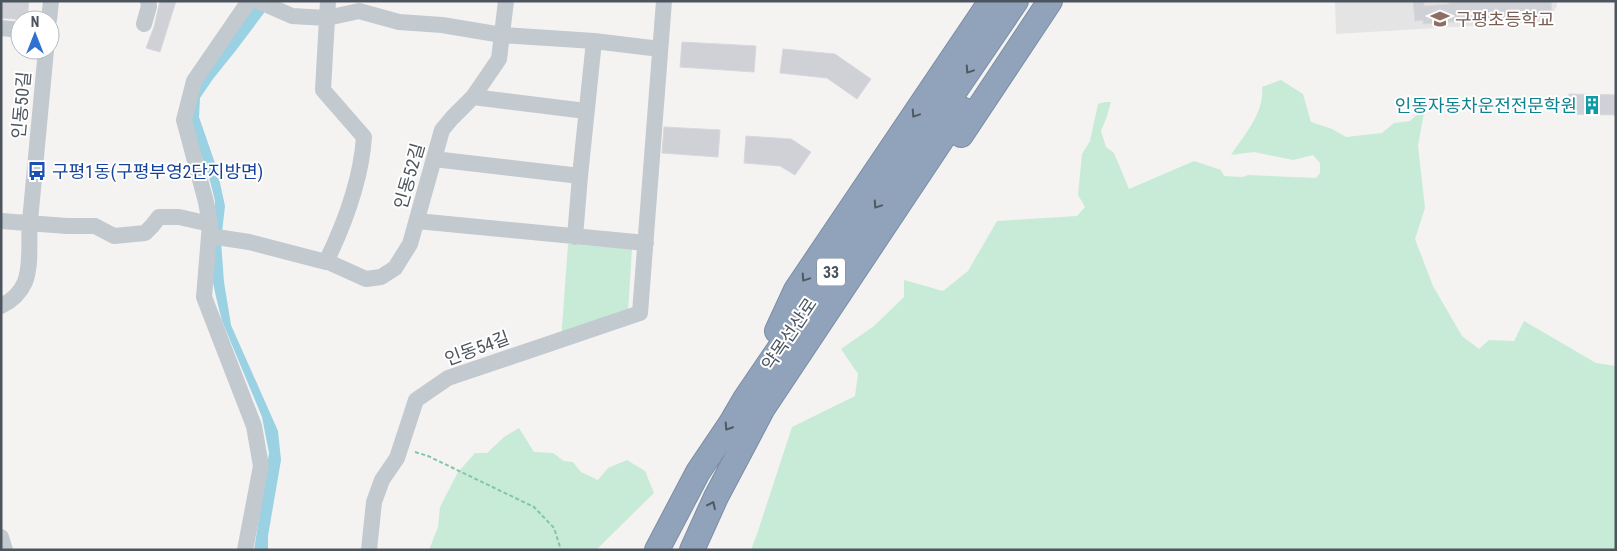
<svg xmlns="http://www.w3.org/2000/svg" width="1617" height="551" font-family="'Roboto Condensed','Noto Sans KR',sans-serif">
<style>
.education{fill:#e5e4e4}
.green{fill:#c7ebd7}
.water{fill:#9ad1e3}
.building{fill:#d0d1d6;stroke:#d7d8dd}
.lines{fill:none;stroke-linecap:round;stroke-linejoin:round}
.highway-casing{stroke:#7b8ea6;stroke-width:26}
.path{stroke:#83c6a7;stroke-width:2;stroke-dasharray:4 2.5;stroke-linecap:butt}
.minor{stroke:#c2c9cf;stroke-width:16}
.highway{stroke:#90a3ba;stroke-width:24}
.oneway{stroke:#4f5963}
.labels{text-anchor:middle;dominant-baseline:central;stroke-width:4;stroke-linejoin:round;paint-order:stroke}
.shield{fill:#fff;stroke:#82888e;stroke-width:1}
.shield-label{font-size:16px;font-weight:bold;fill:#4c555e}
.education-label{font-size:18px;fill:#785e54;stroke:#fff;text-anchor:start}
.street-label{font-size:18px;fill:#4c555e;stroke:#fff}
.culture-label{font-size:18px;fill:#0d838f;stroke:#fff;text-anchor:end}
.transit-label{font-size:18px;fill:#164399;stroke:#fff;text-anchor:start}
</style>
<rect width="100%" height="100%" fill="#f4f3f2"/>
<path class="education" d="M1335,1h221l1,5 -7,11 -11,5 -203,12z"/>
<path class="green" d="M1281,80l22,14 8,28 21,7 14,8 36,-4 12,-10 16,-2 15,-14 -7,39 7,62 -10,31 18,47 29,50 17,13 10,-9 25,1 10,-20 72,42 20,3v184h-865l7,-19 34,-104 63,-31 3,-22 -17,-25 33,-23 30,-29v-17l39,11 25,-20 29,-50 80,-5 8,-9 -7,-12 4,-41 8,-13 8,-37 7,-2h6l-4,14 -6,15 5,16 8,6 15,36 65,-28 27,9 3,6 19,1 5,-2 68,3 4,-5v-10l-7,-8 -20,5 -39,-8 -23,3c13,-20 34,-43 31,-68z
M568,244l64,5 -4,63 -67,29z
M519,428l15,24 19,1 11,8 9,1 8,10 17,8 10,-12 19,-8 18,11 9,22 -58,57h-167l9,-23 2,-20 18,-35 17,-19h12l17,-16z"/>
<path class="water" d="M266,1l-2,12 -27,36 -24,30 -13,19 -1,19 18,52 8,37 -4,35 3,41 7,43 47,106 3,29 -13,76v14h-14l15,-97 -7,-36 -40,-96 -6,-24 -4,-20 3,-76 -7,-28 -15,-40 -3,-16 8,-34 59,-80z"/>
<path class="building" d="M1,1h28l-2,19 -26,-2z
M160,1h16l-16,51 -14,-4 8,-21z
M1413,1h11v5l25,-2 -1,-3h103l1,14 -129,9v-4l-8,1z
M682,42l74,4 -2,26 -74,-5z
M783,49l52,5 36,25 -14,20 -30,-21 -47,-5z
M1569,94l47,1v20l-47,-1z
M664,127l56,3 -2,27 -56,-4z
M746,136l45,3 20,13 -16,23 -15,-9 -36,-3z"/>
<g class="lines">
<g class="highway-casing">
<path id="highway" d="M961,135l89,-134
M777,331l19,-41 195,-289
M657,550l41,-78 33,-49 14,-24 271,-398
M692,550l24,-53 47,-89 199,-299"/>
</g>
<path class="path" d="M415,452l13,4 106,51 20,21 7,22"/>
<path class="minor" d="M258,1l34,15 35,2 32,-7 40,11 43,3 60,10 92,6 66,8
M49,20l2,-19
M144,24l5,-18 -1,-5
M1,28l19,2
M473,97l113,14
M434,159l146,17
M1,221l66,5h28l19,10 31,-3 7,-7 7,-9h20l31,7
M417,221l229,22
M210,236l39,6 77,20c19,-39 35,-81 38,-125l-41,-47 5,-89
M575,237l5,-61 14,-135
M326,261l40,18 15,-2 14,-9 15,-24 32,-114 10,-12 21,-21 26,-38 7,-58
M1,306c11,-5 19,-13 24,-24 7,-19 3,-42 5,-61 5,-57 11,-114 16,-171
M1,537l4,13
M245,550l16,-84 -7,-40 -50,-129 6,-73 -4,-22 -22,-82 10,-39 55,-80
M369,550l5,-48 8,-22 15,-22 19,-58 32,-22 192,-65 24,-312"/>
<use href="#highway" class="highway"/>
</g>
<defs><path id="oneway-chevron" d="M-2-3.5L2.5 0L-2 3.5" fill="none" stroke-width="1.6" stroke-linecap="round" stroke-linejoin="round" transform="scale(1.25)"/></defs>
<g class="oneway">
<use href="#oneway-chevron" transform="translate(969 70) rotate(124)"/>
<use href="#oneway-chevron" transform="translate(915 114) rotate(124)"/>
<use href="#oneway-chevron" transform="translate(877 205) rotate(124)"/>
<use href="#oneway-chevron" transform="translate(805 278) rotate(124)"/>
<use href="#oneway-chevron" transform="translate(728 427) rotate(123)"/>
<use href="#oneway-chevron" transform="translate(712 505) rotate(-65)"/>
</g>
<defs>
<g id="school-bare" transform="scale(1.5)"><path d="M0-5L7-2L0 1L-7-2ZM-4 1L0 2.5L4 1V4Q0 6-4 4Z" fill="#8d6e63" stroke="#fff" stroke-width="2.5" paint-order="stroke"/></g>
<g id="building-bare" transform="scale(1.5)"><path d="M-4-6H4V6H1V3H-1V6H-4ZM-2.5-4.3h1.7v1.8h-1.7ZM.8-4.3h1.7v1.8H.8ZM-2.5-1h1.7V.8h-1.7ZM.8-1h1.7V.8H.8Z" fill="#0f9aa8" stroke="#fff" stroke-width="2.5" paint-order="stroke"/></g>
<g id="bus-bare" transform="scale(1.5)"><path d="M-5-6H5V4H4V6H2V4H-2V6H-4V4H-5ZM-3.5-4V0h7V-4ZM-3.5 1.2v1.5H-2V1.2ZM2 1.2v1.5H3.5V1.2Z" fill="#1a4fb4" stroke="#fff" stroke-width="2.5" paint-order="stroke"/></g>
</defs>
<g fill-rule="evenodd">
<use href="#school-bare" x="1440" y="19"/>
<use href="#building-bare" x="1592" y="105"/>
<use href="#bus-bare" x="37" y="171"/>
</g>
<g class="labels">
<rect class="shield" x="817" y="258.5" width="28" height="27" rx="4"/>
<g class="shield-label">
<text x="831" y="272">33</text>
</g>
<g class="education-label">
<text x="1455" y="19">구평초등학교</text>
</g>
<g class="street-label">
<text transform="translate(21 105) rotate(-85)">인동50길</text>
<text transform="translate(409 176) rotate(-74)">인동52길</text>
<text transform="translate(789 334) rotate(-56)">약목선산로</text>
<text transform="translate(477 348) rotate(-20)">인동54길</text>
</g>
<g class="culture-label">
<text x="1577" y="105">인동자동차운전전문학원</text>
</g>
<g class="transit-label">
<text x="52" y="171">구평1동(구평부영2단지방면)</text>
</g>
</g>
<rect width="1617" height="551" fill="none" stroke="#4c555e" stroke-width="5"/>
<g transform="translate(35 35)"><circle r="24" fill="#ffffff" stroke="#b7bbbf"/>
<path d="M0-4L9 19L0 12L-9 19Z" fill="#3070d0"/>
<text y="-8" font-size="14" font-weight="bold" text-anchor="middle" fill="#4c555e">N</text>
</g>
</svg>
